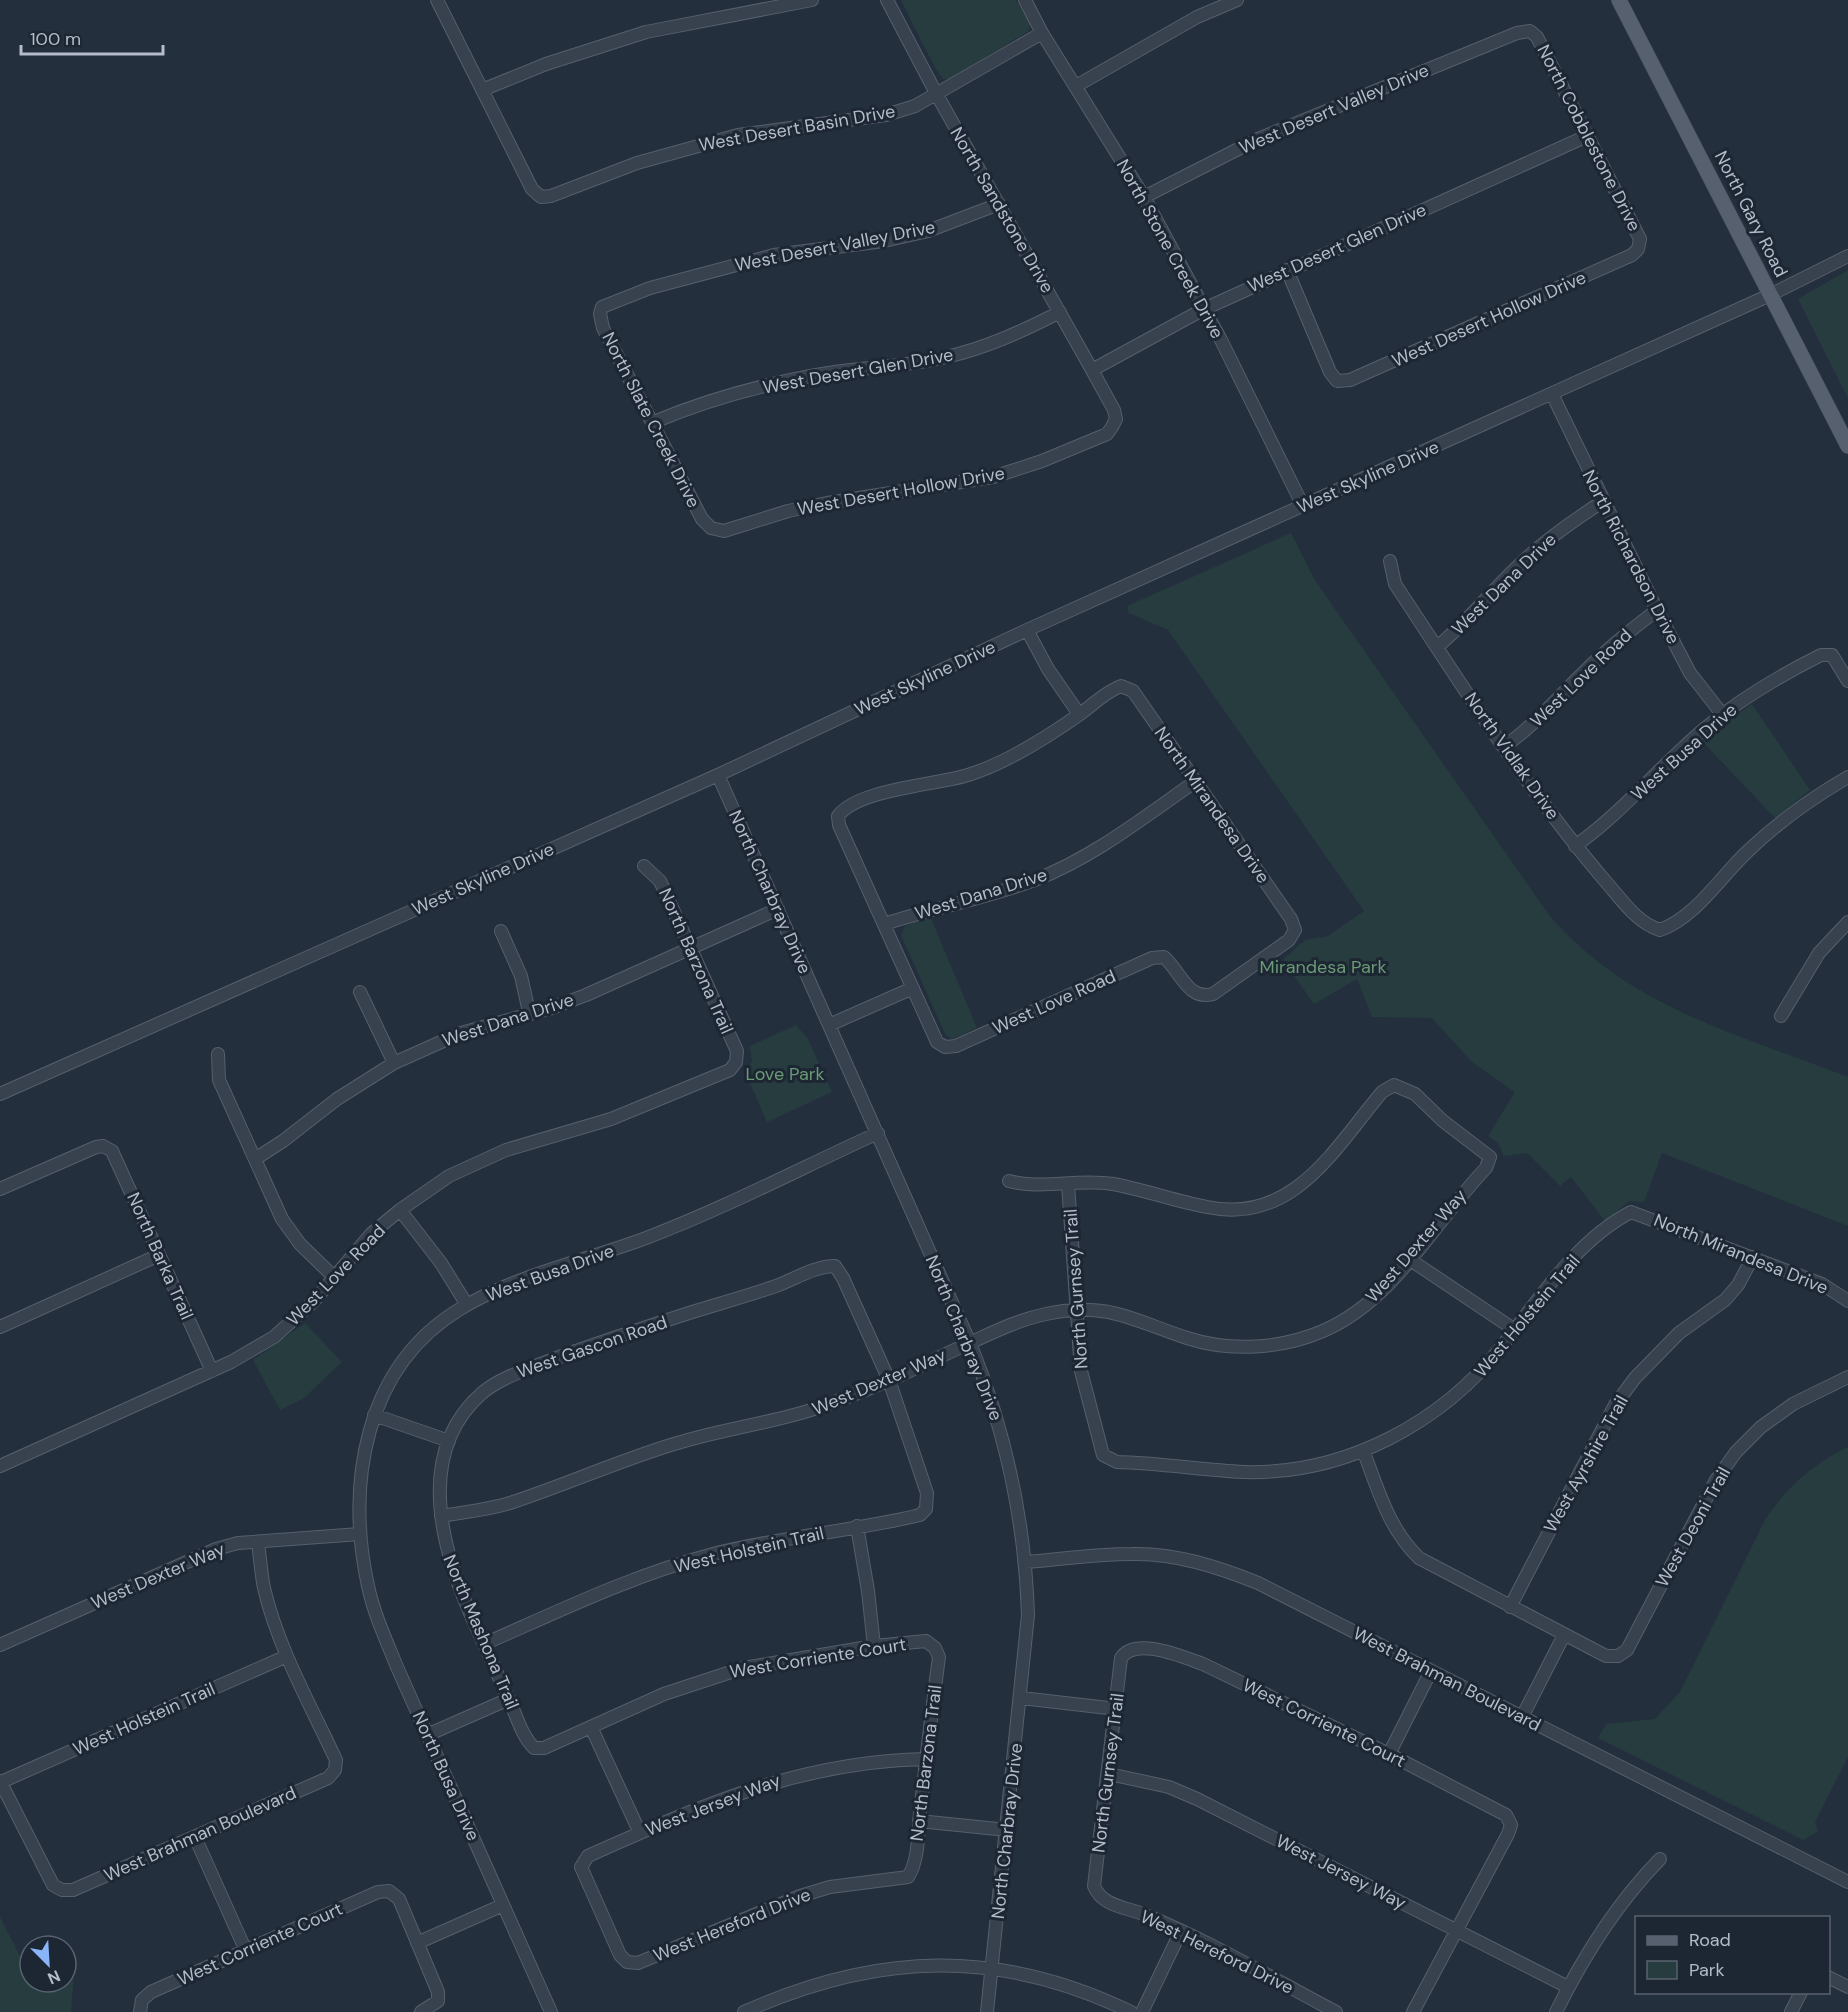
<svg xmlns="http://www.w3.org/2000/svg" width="1848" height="2012" font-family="'DM Sans',sans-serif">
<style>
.green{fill:#263c3f}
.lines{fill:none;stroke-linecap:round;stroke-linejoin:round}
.minor-casing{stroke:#565f6c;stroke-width:14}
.major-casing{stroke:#414a57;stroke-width:16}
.minor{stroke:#38414e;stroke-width:12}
.major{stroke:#56606e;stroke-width:15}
.labels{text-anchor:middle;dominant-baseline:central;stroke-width:6;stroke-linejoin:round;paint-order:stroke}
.street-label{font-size:18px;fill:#b4bcc9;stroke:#1d2633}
.park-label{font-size:18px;fill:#6b9a76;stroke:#1d2633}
</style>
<rect width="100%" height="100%" fill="#242f3e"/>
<path class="green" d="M901,0h115l14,23 -1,8 -80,48h-5c-7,-4 -36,-66 -43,-79z
M1848,270v128l-50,-99z
M1291,533l23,46 235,336c80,93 189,119 299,162v149l-186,-73 -18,49 -15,-1 -24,20 -34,-44 -11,9 -33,-33 -23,3 -6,-13 -10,-7 27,-44 -42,-29 -41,-45 -60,-1 -15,-38 -43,25 -31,-44 22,-20 23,-4 36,-25 -196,-281 -39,-17 -2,-7z
M1752,704l58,86 -35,28 -74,-78z
M930,916l47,112 -24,11 -7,-3 -45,-101 4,-9z
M796,1025l12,14 24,53 -65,30 -22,-50 7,-11 -2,-15z
M305,1323l37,39 -38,36 -24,12 -27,-50z
M1848,1447v310l-33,65 3,9 -15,9 -205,-102 8,-14 49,-5 25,-27 86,-174c22,-32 47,-54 82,-71z
M0,1917l20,39 10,1v25h36v-24h9l-4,54h-71z"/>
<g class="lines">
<g class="minor-casing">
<path id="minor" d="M437,0l95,189 9,8 10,-1 86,-33 101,-28 148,-20 29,-9 127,-73
M887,0l50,95 155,275 22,40 2,9 -4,8 -5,7 -65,27 -49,16 -166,26 -39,8 -64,20 -13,-3 -9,-9 -99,-191 -3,-14 2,-7 48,-19 124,-33 110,-14 44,-10 71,-27
M1025,0l17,33 102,164 77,143 82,166
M1076,86l121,-69 40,-17
M482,90l64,-26 100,-32 166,-32
M1144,197l114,-58 259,-106 13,-2 7,6 103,202 -2,10 -6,6 -282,125 -13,1 -7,-9 -43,-102
M1092,370l112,-61 383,-173
M1552,394l105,216 33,63 32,41
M654,422c50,-21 103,-36 157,-46 44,-9 90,-8 135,-19 40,-9 77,-26 114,-45
M1390,561l5,23c67,101 132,206 211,298 16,18 31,41 54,48 36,-13 60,-53 88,-79 30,-29 64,-53 100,-74
M1027,630l21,39 31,45
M1437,647c29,-24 51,-52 78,-78 26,-26 56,-47 87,-67
M1121,686l12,5 158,228 4,11 -6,10 -76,54c-25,7 -32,-22 -49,-37l-12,1 -196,88 -11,1 -8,-5 -98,-217 -1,-9c20,-27 98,-31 130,-41 39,-12 78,-37 112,-61 14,-10 25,-22 41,-28z
M1505,746c31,-22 54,-50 81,-76 22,-22 46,-41 71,-60
M718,775l252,568c36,89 55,176 58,272l-41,397
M1575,846c48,-34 85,-80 129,-117 36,-30 75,-53 117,-74h11l16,26
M884,924c50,-16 102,-26 151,-44 59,-23 109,-63 161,-99
M501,931l20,45 8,36
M360,992l34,71
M1781,1016l38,-63 29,-31
M829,1025l84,-37
M218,1054l1,26 63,139 18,25 34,33
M0,1094l718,-319 309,-145 743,-335 78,-39
M255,1159l28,-18 54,-42 57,-36 67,-30 91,-25 34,-13 192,-86
M1068,1184l13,187 22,84 14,7c43,1 85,8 127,10 101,3 198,-49 259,-127 37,-47 74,-105 128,-133l191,72 26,17
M0,1189l96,-42 7,-1 9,5 100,220
M400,1210l41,53 26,42
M1409,1259l106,71
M0,1327l159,-72
M374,1415l75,26
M1363,1450c15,39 25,78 56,108l187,98h12l9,-6 89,-170 20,-28 25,-25 32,-23 55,-27
M0,1466l231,-104 43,-25 40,-36 57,-67 29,-24 49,-34 57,-26 105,-31 119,-49 6,-8 1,-11 -77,-170 -16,-15
M441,1516c23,-4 47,-6 69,-13 55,-18 108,-42 164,-59 54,-17 110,-22 163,-43 44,-16 86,-36 128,-56 27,-12 52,-25 81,-31 61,-13 86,6 141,24 43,14 94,11 136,-7 72,-31 111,-109 163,-163l4,-11 -47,-36 -28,-27 -21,-9 -12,7c-48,57 -89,133 -175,115 -32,-6 -62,-17 -94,-23 -35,-6 -70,6 -104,-3
M857,1526l11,65 6,55
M1026,1562c35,-3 71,-8 106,-8 44,-1 86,13 126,29l590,299
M1510,1607l105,-202 20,-27 44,-45 46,-33 13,-15 15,-28
M484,1644c75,-33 149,-69 229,-90 68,-17 139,-23 207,-39l6,-6 1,-16 -38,-113 -46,-102 -8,-12c-20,0 -40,13 -59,20 -29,10 -58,18 -87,27 -49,16 -98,32 -146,50 -21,8 -44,16 -61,30 -66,58 -42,151 -12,220 13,29 26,58 39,87 8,16 12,35 25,48h10l120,-54 79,-26 131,-22 52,-5 9,7 4,9c-7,52 -13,104 -19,156 -2,20 -1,47 -12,64l-78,10 -30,9 -162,67 -11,-1 -7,-7 -35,-79 -4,-9 7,-11c112,-50 213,-95 338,-97
M0,1645l216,-96 22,-6 122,-9
M1021,1698l96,11
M1522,1717l42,-82
M591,1727l49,106
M427,1735l82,-36
M1389,1754l42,-83
M1109,1774l60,13 28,12 371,188
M0,1781l53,104 9,5h11l255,-112 7,-8 1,-10c-26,-56 -58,-112 -72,-172 -3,-15 -4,-31 -6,-46
M1,1782l286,-126
M919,1821l88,9
M195,1837l51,114
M417,1943l86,-38
M1828,1977l20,10
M140,2012l2,-12 9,-8 227,-100 11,-1 10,8 39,93v9l-17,11
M551,2012l-154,-345c-11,-27 -23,-53 -29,-81 -22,-102 -4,-219 92,-277 56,-34 125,-48 186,-71 79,-30 155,-70 232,-105
M744,2012c134,-60 255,-64 387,0
M1142,2012l39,-81
M1336,2012c-63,-33 -126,-71 -193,-98 -18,-7 -41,-8 -49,-28l27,-228c14,-22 62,-1 82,6l186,90 117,61 5,10 -3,9 -95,178
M1556,2012c27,-55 61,-109 104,-153
M1791,2012l10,-20"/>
</g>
<g class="major-casing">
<path id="major" d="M1619,0l229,446"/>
</g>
<use href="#minor" class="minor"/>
<use href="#major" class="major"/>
</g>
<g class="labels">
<g class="street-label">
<text transform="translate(1334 109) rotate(-23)">West Desert Valley Drive</text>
<text transform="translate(797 128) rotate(-10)">West Desert Basin Drive</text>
<text transform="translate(1589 138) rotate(63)">North Cobblestone Drive</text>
<text transform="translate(1002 210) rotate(60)">North Sandstone Drive</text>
<text transform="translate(1751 214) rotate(63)">North Gary Road</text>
<text transform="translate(835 246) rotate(-11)">West Desert Valley Drive</text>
<text transform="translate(1337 248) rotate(-24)">West Desert Glen Drive</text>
<text transform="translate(1170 249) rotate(61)">North Stone Creek Drive</text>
<text transform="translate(1489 319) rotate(-24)">West Desert Hollow Drive</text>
<text transform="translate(858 371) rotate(-10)">West Desert Glen Drive</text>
<text transform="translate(651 420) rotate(63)">North Slate Creek Drive</text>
<text transform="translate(1368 477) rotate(-24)">West Skyline Drive</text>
<text transform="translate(901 491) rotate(-10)">West Desert Hollow Drive</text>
<text transform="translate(1631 557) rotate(63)">North Richardson Drive</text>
<text transform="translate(1504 584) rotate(-44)">West Dana Drive</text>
<text transform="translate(925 678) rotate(-25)">West Skyline Drive</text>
<text transform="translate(1581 678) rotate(-44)">West Love Road</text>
<text transform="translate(1684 752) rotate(-42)">West Busa Drive</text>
<text transform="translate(1512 756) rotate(55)">North Vidlak Drive</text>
<text transform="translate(1212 805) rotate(55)">North Mirandesa Drive</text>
<text transform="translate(483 879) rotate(-24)">West Skyline Drive</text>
<text transform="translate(770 892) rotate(66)">North Charbray Drive</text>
<text transform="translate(981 894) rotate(-17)">West Dana Drive</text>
<text transform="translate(696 961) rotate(66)">North Barzona Trail</text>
<text transform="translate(1054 1002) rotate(-24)">West Love Road</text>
<text transform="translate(508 1020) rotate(-18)">West Dana Drive</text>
<text transform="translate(1416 1246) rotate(-49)">West Dexter Way</text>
<text transform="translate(1741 1254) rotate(22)">North Mirandesa Drive</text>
<text transform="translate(160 1256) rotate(66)">North Barka Trail</text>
<text transform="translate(550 1273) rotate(-20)">West Busa Drive</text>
<text transform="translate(336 1275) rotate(-46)">West Love Road</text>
<text transform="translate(1076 1289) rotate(-94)">North Gurnsey Trail</text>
<text transform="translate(1527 1316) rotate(-50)">West Holstein Trail</text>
<text transform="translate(964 1338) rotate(68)">North Charbray Drive</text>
<text transform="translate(592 1347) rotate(-19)">West Gascon Road</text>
<text transform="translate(879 1382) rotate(-23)">West Dexter Way</text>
<text transform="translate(1586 1464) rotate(-61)">West Ayrshire Trail</text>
<text transform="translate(1693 1527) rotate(-61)">West Deoni Trail</text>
<text transform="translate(749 1550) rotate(-13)">West Holstein Trail</text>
<text transform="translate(158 1576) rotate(-23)">West Dexter Way</text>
<text transform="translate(481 1632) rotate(67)">North Mashona Trail</text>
<text transform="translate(818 1658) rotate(-9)">West Corriente Court</text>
<text transform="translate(1447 1679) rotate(27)">West Brahman Boulevard</text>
<text transform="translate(144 1719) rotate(-24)">West Holstein Trail</text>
<text transform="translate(1324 1723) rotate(26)">West Corriente Court</text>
<text transform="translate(926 1763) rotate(-83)">North Barzona Trail</text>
<text transform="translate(1108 1773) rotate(-83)">North Gurnsey Trail</text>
<text transform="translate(446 1776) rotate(66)">North Busa Drive</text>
<text transform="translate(713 1805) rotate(-21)">West Jersey Way</text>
<text transform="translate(1007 1831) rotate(-84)">North Charbray Drive</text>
<text transform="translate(200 1834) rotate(-24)">West Brahman Boulevard</text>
<text transform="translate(1341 1872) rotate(27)">West Jersey Way</text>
<text transform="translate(732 1925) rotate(-22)">West Hereford Drive</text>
<text transform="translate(260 1944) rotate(-24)">West Corriente Court</text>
<text transform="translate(1217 1952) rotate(26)">West Hereford Drive</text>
</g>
<g class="park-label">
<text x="1323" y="967">Mirandesa Park</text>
<text x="785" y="1074">Love Park</text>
</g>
</g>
<rect x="1635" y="1916" width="195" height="78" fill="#1d2633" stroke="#59626f" stroke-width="1.5"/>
<rect x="1647" y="1936" width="30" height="9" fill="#56606e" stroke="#59626f" stroke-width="1.5"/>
<text x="1689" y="1946" font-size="18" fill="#b4bcc9">Road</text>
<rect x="1647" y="1961" width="30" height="18" fill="#263c3f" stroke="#59626f" stroke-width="1.5"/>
<text x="1689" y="1976" font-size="18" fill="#b4bcc9">Park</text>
<g transform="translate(48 1964) rotate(156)"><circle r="28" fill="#1d2633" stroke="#59626f" stroke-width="1.5"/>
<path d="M0-4.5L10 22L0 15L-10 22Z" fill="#8ab4f8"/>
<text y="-9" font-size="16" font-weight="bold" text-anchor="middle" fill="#b4bcc9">N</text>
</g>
<path d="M21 45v9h142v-9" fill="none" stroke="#b4bcc9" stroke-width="3"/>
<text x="30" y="45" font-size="18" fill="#b4bcc9" stroke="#1d2633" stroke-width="4.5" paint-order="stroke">100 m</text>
</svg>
